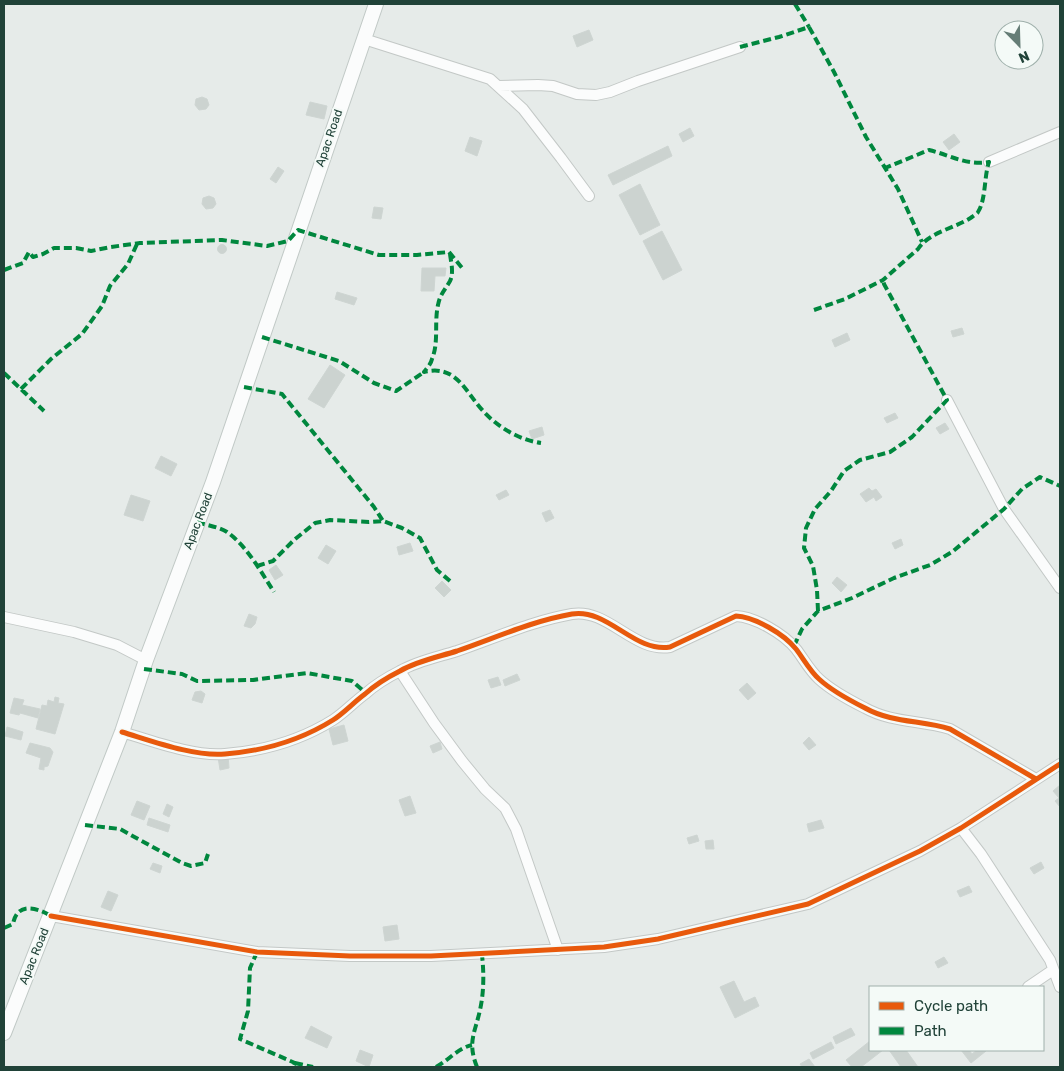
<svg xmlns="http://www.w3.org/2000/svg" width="1064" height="1071" font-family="Rubik,sans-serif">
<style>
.building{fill:#ccd3d0;stroke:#ced5d2}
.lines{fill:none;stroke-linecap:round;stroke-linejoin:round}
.street-casing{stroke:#c3c8c6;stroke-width:12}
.secondary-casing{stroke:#c1c9c6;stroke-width:16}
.street{stroke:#fbfcfc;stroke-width:10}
.secondary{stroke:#fbfcfc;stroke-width:14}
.quiet{stroke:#00873e;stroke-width:4;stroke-dasharray:8 4;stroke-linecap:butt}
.cycleway-casing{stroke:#f4faf7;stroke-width:8}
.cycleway{stroke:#e8590c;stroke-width:5}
.labels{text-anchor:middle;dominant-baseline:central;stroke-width:4;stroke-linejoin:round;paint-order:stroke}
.street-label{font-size:12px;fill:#204238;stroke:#f4faf7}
</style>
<rect width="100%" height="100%" fill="#e6ebe9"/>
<path class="building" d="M589,30l4,10 -16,7 -4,-11z
M202,97l5,2 2,6 -3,4 -7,1 -4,-5 1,-6z
M310,102l17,4 -3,13 -18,-4z
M690,128l4,8 -11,6 -4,-8z
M954,134l6,8 -11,8 -6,-8z
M470,137l12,4 -5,15 -12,-5z
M668,146l4,10 -59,29 -5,-10z
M278,167l6,4 -8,12 -6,-4z
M640,184l20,41 -20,10 -21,-40z
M209,196l5,2 2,6 -3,4 -7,1 -4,-5 1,-6z
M374,207l9,1 -2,11 -9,-1z
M662,231l20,39 -19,10 -20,-39z
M217.5 249a4.5 4.5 0 1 1 9 0a4.5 4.5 0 1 1-9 0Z
M422,268h24l-1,8h-10l-1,15h-13z
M337,292l20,6 -3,7 -19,-6z
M962,328l2,6 -11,3 -2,-6z
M847,333l3,7 -15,7 -3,-7z
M330,365l15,10 -21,33 -16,-9z
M895,413l3,5 -11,5 -3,-5z
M945,423l4,6 -9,5 -4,-6z
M542,427l2,8 -12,4 -3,-8z
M161,456l16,8 -6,12 -16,-8z
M869,488l3,3 4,-2 6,8 -6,4 -2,-4 -8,5 -6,-8z
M506,490l3,5 -10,5 -3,-5z
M131,495l19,6 -7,20 -19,-6z
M550,510l4,8 -8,4 -4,-9z
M901,539l2,6 -8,4 -3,-6z
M410,543l3,8 -14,4 -2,-8z
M326,545l10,6 -8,13 -10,-6z
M276,565l7,10 -8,5 -6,-10z
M837,577l10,8 -6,7 -9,-9z
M442,581l9,9 -7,7 -9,-9z
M249,614l8,3 -2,7 -4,4 -7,-2z
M517,674l3,6 -15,6 -2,-6z
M498,677l3,8 -10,3 -3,-8z
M747,683l9,10 -8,7 -9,-10z
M201,691l4,3 -3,9 -10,-3 3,-8z
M55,697l4,1 -1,5 6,1 -9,30 -19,-5 6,-24 5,1 1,-6 6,2z
M14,698l10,2 -2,5 18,4 -2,9 -18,-5 -1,2 -9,-2z
M344,725l4,16 -15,4 -4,-16z
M7,727l16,5 -2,8 -16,-4z
M809,737l7,8 -7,5 -6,-7z
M440,742l2,7 -9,4 -3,-7z
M30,743l20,5 3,4 -5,14 -4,1v3l-5,-1 2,-11 -15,-5z
M228,755l1,13 -9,2 -2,-13z
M1060,785v22l-5,-6 4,-3 -6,-7z
M410,796l6,17 -11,3 -6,-16z
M137,801l13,5 -6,14 -13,-5z
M167,804l6,3 -4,10 -6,-3z
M149,818l21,7 -2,7 -21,-7z
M821,820l3,8 -15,4 -2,-8z
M697,835l2,6 -10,3 -2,-6z
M713,840l1,9h-8l-1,-8z
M1041,862l3,6 -10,6 -4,-6z
M153,863l9,3 -2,7 -10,-4z
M969,886l3,6 -12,5 -3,-6z
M108,891l10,4 -7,16 -10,-4z
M397,925l2,14 -14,2 -2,-14z
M944,957l4,6 -10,5 -3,-6z
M734,981l10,21 11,-5 4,9 -24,12 -15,-31z
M311,1026l21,11 -5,11 -22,-10z
M851,1028l4,7 -19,9 -3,-7z
M870,1041v9h13l-22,17h-9l-6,-7z
M831,1042l3,6 -21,11 -3,-6z
M360,1050l13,5 -4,12 -13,-6z
M889,1050h17l12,17h-17z
M961,1050h8l3,4 5,-4h8l1,1 -15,12z
M809,1059l6,8h-13l-2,-3z"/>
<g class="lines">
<g class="street-casing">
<path id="street" d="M364,39l126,40 33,30 38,49 28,38
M499,86l39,-1 15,1 24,8 19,1 14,-3 28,-11 102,-34
M989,162l71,-30
M947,400l57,109 56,79
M4,617l70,15 43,13 29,15
M400,671l34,52 28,38 23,28 20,19 11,21 42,121
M122,732c30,9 73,25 103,22 38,-3 76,-14 108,-34 11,-7 21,-18 32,-26 10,-9 23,-17 35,-23 17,-10 38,-14 57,-20 38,-13 75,-30 115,-37 36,-6 62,39 98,33l66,-31c19,1 48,18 60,33 7,9 14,22 23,30 13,12 30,21 46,29 27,15 56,12 85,21l86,50
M961,828l20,26 69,106 10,27
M51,916l206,36 93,4h81l173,-9 54,-8 150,-35 112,-53 41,-23 99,-64
M1028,987l25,-17"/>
</g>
<g class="secondary-casing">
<path id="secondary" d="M4,1033l118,-301 24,-72 67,-178 163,-478"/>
</g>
<use href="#street" class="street"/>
<use href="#secondary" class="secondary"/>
<path class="quiet" d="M795,4l14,23
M740,47l39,-10 30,-10 25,45 32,65 32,52 24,53
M450,254c1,8 4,19 0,27 -5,9 -10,13 -12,24 -4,18 1,37 -6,54 -1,5 -5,9 -8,13 33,-8 41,20 60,40 15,16 36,28 57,31
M4,270l19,-7 6,-11 4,5 10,-3 11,-6h22l15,3 20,-4 29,-4 82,-3 45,6 21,-5 10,-11 81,25h38l32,-3 14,17
M814,310l31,-11 38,-19 35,-31c11,-17 38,-21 54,-32 1,-1 6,-4 6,-5 8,-12 6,-36 11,-50 -22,4 -39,-7 -60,-12l-44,18
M262,337l77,24 35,22 22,8 28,-19
M4,373l40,38
M244,387l38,7 92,113 9,14
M21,389l30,-30 31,-25 20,-28 8,-20 18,-22 9,-20
M197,522c9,3 22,5 30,10 20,14 34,40 47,60
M257,566l16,-5 21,-21 21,-17 15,-3 39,2 14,-1 19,7 18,10 17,32 13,11
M818,611l-1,-21 -4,-24 -9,-18 2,-20 9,-19 16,-18 13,-20 16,-11 30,-8 22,-15 35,-37 -63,-116 -1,-4
M794,646l8,-17 16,-18 34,-13 42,-20 36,-13 22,-13 52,-43 18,-20 18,-12 20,9
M144,669l38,5 15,7 56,-1 54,-7 45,8 14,12
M85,825l35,4 62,34 9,3 14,-3 3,-9
M4,928l9,-4c4,-22 23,-17 38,-8
M257,952l-7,16 -2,43 -8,28 55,24 -2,4
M295,1063l18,4
M436,1067c13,-7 22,-19 36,-22
M477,1067c-10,-25 -2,-34 3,-57 4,-18 4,-37 2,-55"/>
<g class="cycleway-casing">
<path id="cycleway" d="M122,732c30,9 73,25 103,22 38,-3 76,-14 108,-34 11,-7 21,-18 32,-26 10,-9 23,-17 35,-23 17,-10 38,-14 57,-20 38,-13 75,-30 115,-37 36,-6 62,39 98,33l66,-31c19,1 48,18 60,33 7,9 14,22 23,30 13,12 30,21 46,29 27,15 56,12 85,21l86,50
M51,916l206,36 93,4h81l173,-9 54,-8 150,-35 112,-53 41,-23 99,-64"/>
</g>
<use href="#cycleway" class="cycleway"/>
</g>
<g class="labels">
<g class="street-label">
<text transform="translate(329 138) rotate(-71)">Apac Road</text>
<text transform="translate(198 521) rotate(-69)">Apac Road</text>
<text transform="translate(34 956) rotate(-68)">Apac Road</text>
</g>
</g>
<rect width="1064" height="1071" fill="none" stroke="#204238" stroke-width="10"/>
<rect x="869" y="986" width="175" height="65" fill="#f4faf7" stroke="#9fb0ab"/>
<rect x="879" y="1002" width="25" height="8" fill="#e8590c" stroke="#9fb0ab"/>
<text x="914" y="1011" font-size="15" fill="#204238">Cycle path</text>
<rect x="879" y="1027" width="25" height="8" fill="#00873e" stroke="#9fb0ab"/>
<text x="914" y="1036" font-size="15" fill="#204238">Path</text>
<g transform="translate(1019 45) rotate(157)"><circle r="24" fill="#f4faf7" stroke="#9fb0ab"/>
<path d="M0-4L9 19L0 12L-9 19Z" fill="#657d76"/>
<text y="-8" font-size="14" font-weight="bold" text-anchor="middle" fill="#204238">N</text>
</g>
</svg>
